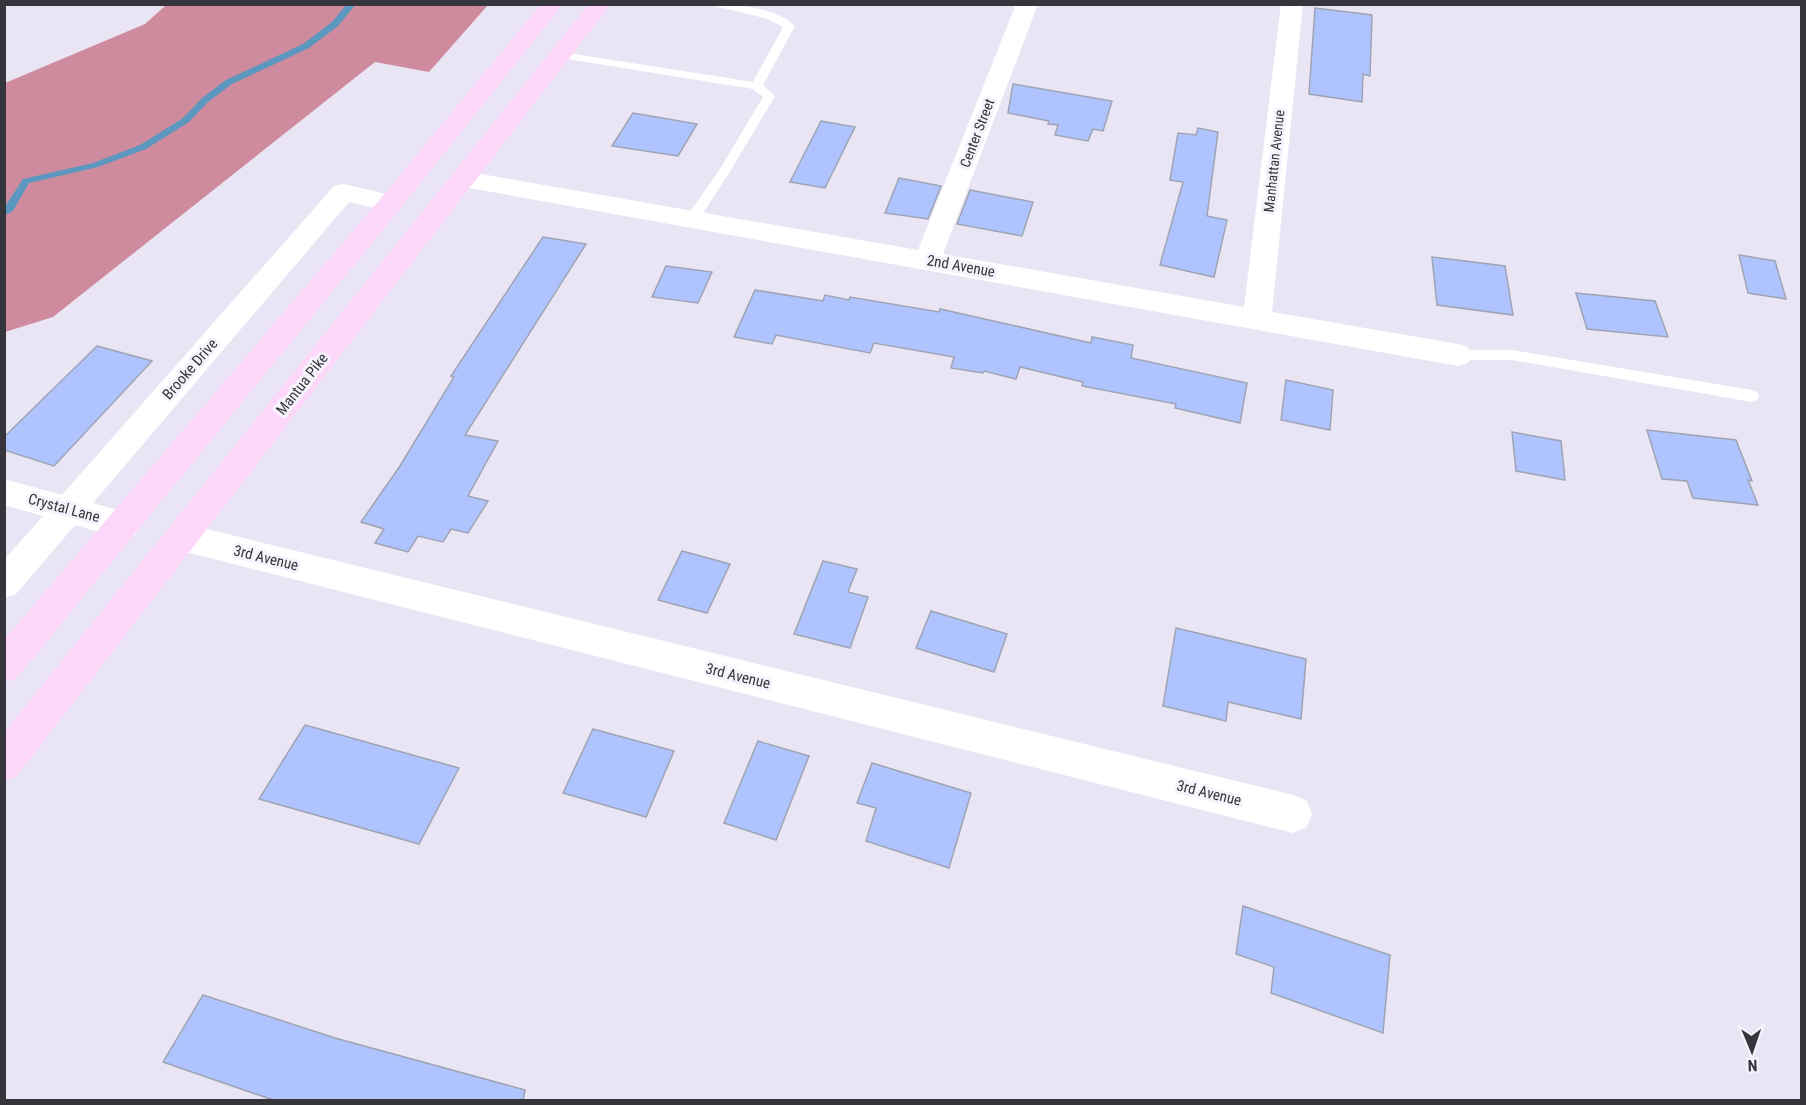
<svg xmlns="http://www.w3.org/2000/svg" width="1806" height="1105" font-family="'Roboto Condensed',sans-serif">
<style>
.forest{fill:#cf8b9e}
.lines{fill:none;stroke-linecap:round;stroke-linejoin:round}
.stream{fill:#5b97be;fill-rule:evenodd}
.building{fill:#afc4ff;stroke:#9ea4b2;stroke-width:1.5}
.lane{fill:#fff;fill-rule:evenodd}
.street{fill:#fff;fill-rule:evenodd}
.primary{fill:#fdd7f9;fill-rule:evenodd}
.labels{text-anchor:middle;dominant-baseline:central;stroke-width:6;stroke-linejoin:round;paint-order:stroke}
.far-street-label{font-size:14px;fill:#36353b;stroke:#f6f3fd}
.street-label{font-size:15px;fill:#36353b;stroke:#f6f3fd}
</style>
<rect width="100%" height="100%" fill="#eae5f5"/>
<path class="forest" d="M166,5h322l-59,67 -54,-10 -322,255 -48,15v-249l140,-59z"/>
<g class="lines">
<path class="stream" d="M347,4h9l-18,22 -29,22 -77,36 -24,18 -19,20 -43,27 -48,18 -69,16 -16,28 -9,5v-8l19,-29 70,-16 47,-18 43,-27 19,-20 24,-18 77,-36 29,-22z"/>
</g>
<path class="building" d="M1315,8l57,7 -2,61 -7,-2 -1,28 -53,-8z
M1013,84l99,17 -9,30 -10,-2 -5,12 -33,-6 3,-10 -10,-1 1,-3 -41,-8z
M633,113l64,11 -19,32 -66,-10z
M821,121l34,6 -30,61 -35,-6z
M1198,128l20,4 -11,84 20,4 -13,57 -54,-12 23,-83 -13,-2 8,-47 18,2z
M899,178l42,8 -13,33 -43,-6z
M970,190l63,12 -11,34 -65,-12z
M543,237l43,7 -121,191 33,6 -30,55 20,5 -20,32 -17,-4 -8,13 -25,-6 -10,16 -33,-9 9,-14 -23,-7 39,-56 54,-89 -3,-1z
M1739,255l36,6 11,38 -38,-6z
M1432,257l73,9 8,49 -76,-10z
M666,266l46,6 -14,31 -46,-6z
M755,290l68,11 2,-6 24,5 1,-3 89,15 1,-3 151,34 1,-6 41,8 -2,13 116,25 -7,40 -65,-15 1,-4 -94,-18 1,-4 -63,-15 -4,12 -32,-8 -1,2 -32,-5 3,-11 -80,-14 -4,10 -94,-18 -4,9 -38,-7z
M1576,293l79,8 13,36 -81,-8z
M97,346l55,15 -98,105 -50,-16v-13z
M1286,380l47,10 -3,40 -49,-10z
M1647,430l89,10 16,41 -4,-1 10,25 -65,-7 -6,-17 -25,-2z
M1512,432l49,9 4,39 -49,-9z
M682,551l48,13 -23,49 -49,-13z
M823,561l34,8 -9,23 20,5 -18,51 -56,-14z
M931,611l76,23 -13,38 -78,-24z
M1176,628l130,31 -5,60 -73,-17 -2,19 -63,-15z
M305,725l154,43 -40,76 -160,-45z
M593,729l81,22 -28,66 -83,-24z
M758,741l51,15 -33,84 -52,-17z
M872,763l99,30 -22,75 -83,-27 10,-33 -19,-5z
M1243,906l147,49 -7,78 -112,-40 3,-26 -38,-13z
M203,995l132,43 190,52 -2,11h-247l-113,-39z"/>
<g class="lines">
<path class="lane" d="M707,4c27,0 67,2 88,22l-32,59 12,11 -44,74 -34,52 -5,1 -7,-4 35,-50 43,-72 -10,-8 -192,-31 -6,-3 6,-3 192,30 30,-55 -15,-8z
M1458,350h54l240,40 5,2 2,4 -2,4 -5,2 -240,-42h-54l-7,-5z"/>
<path class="street" d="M1016,4h22l-95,250 301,53 37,-303h22l-31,308 186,32 10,3 4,8 -4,8 -10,3 -994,-179 -9,-2 -4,-6 4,-6 9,-2 454,79z
M343,184l57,13 4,6 -4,6 -9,3 -42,-10 -256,301 42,12 5,10 -5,10 -11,4 -49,-14 -59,69 -12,4v-38l39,-44 -39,-11v-26l58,16 272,-309z
M182,523l1111,272 14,6 5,13 -5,13 -14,6 -1111,-282 -12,-4 -4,-10 4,-10z"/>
<path class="primary" d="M541,4h22l-163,205 -383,469 -13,5v-43l378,-443z
M589,4h22l-594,772 -13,5v-48z"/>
</g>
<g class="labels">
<g class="far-street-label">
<text transform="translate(977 133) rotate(-69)">Center Street</text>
<text transform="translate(1274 161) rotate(-84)">Manhattan Avenue</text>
</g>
<g class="street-label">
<text transform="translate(961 266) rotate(10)">2nd Avenue</text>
<text transform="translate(190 369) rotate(-49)">Brooke Drive</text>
<text transform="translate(302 384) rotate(-52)">Mantua Pike</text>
<text transform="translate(64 508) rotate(15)">Crystal Lane</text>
<text transform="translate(266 558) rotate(14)">3rd Avenue</text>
<text transform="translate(738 676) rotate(14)">3rd Avenue</text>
<text transform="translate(1209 793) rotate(14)">3rd Avenue</text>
</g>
</g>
<rect width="1806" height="1105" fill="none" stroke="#36353b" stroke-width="12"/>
<g transform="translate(1752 1051) rotate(178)" stroke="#f6f3fd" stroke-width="4.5" paint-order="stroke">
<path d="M0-4.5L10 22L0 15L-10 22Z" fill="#36353b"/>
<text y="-9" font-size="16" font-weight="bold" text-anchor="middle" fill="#36353b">N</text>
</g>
</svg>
